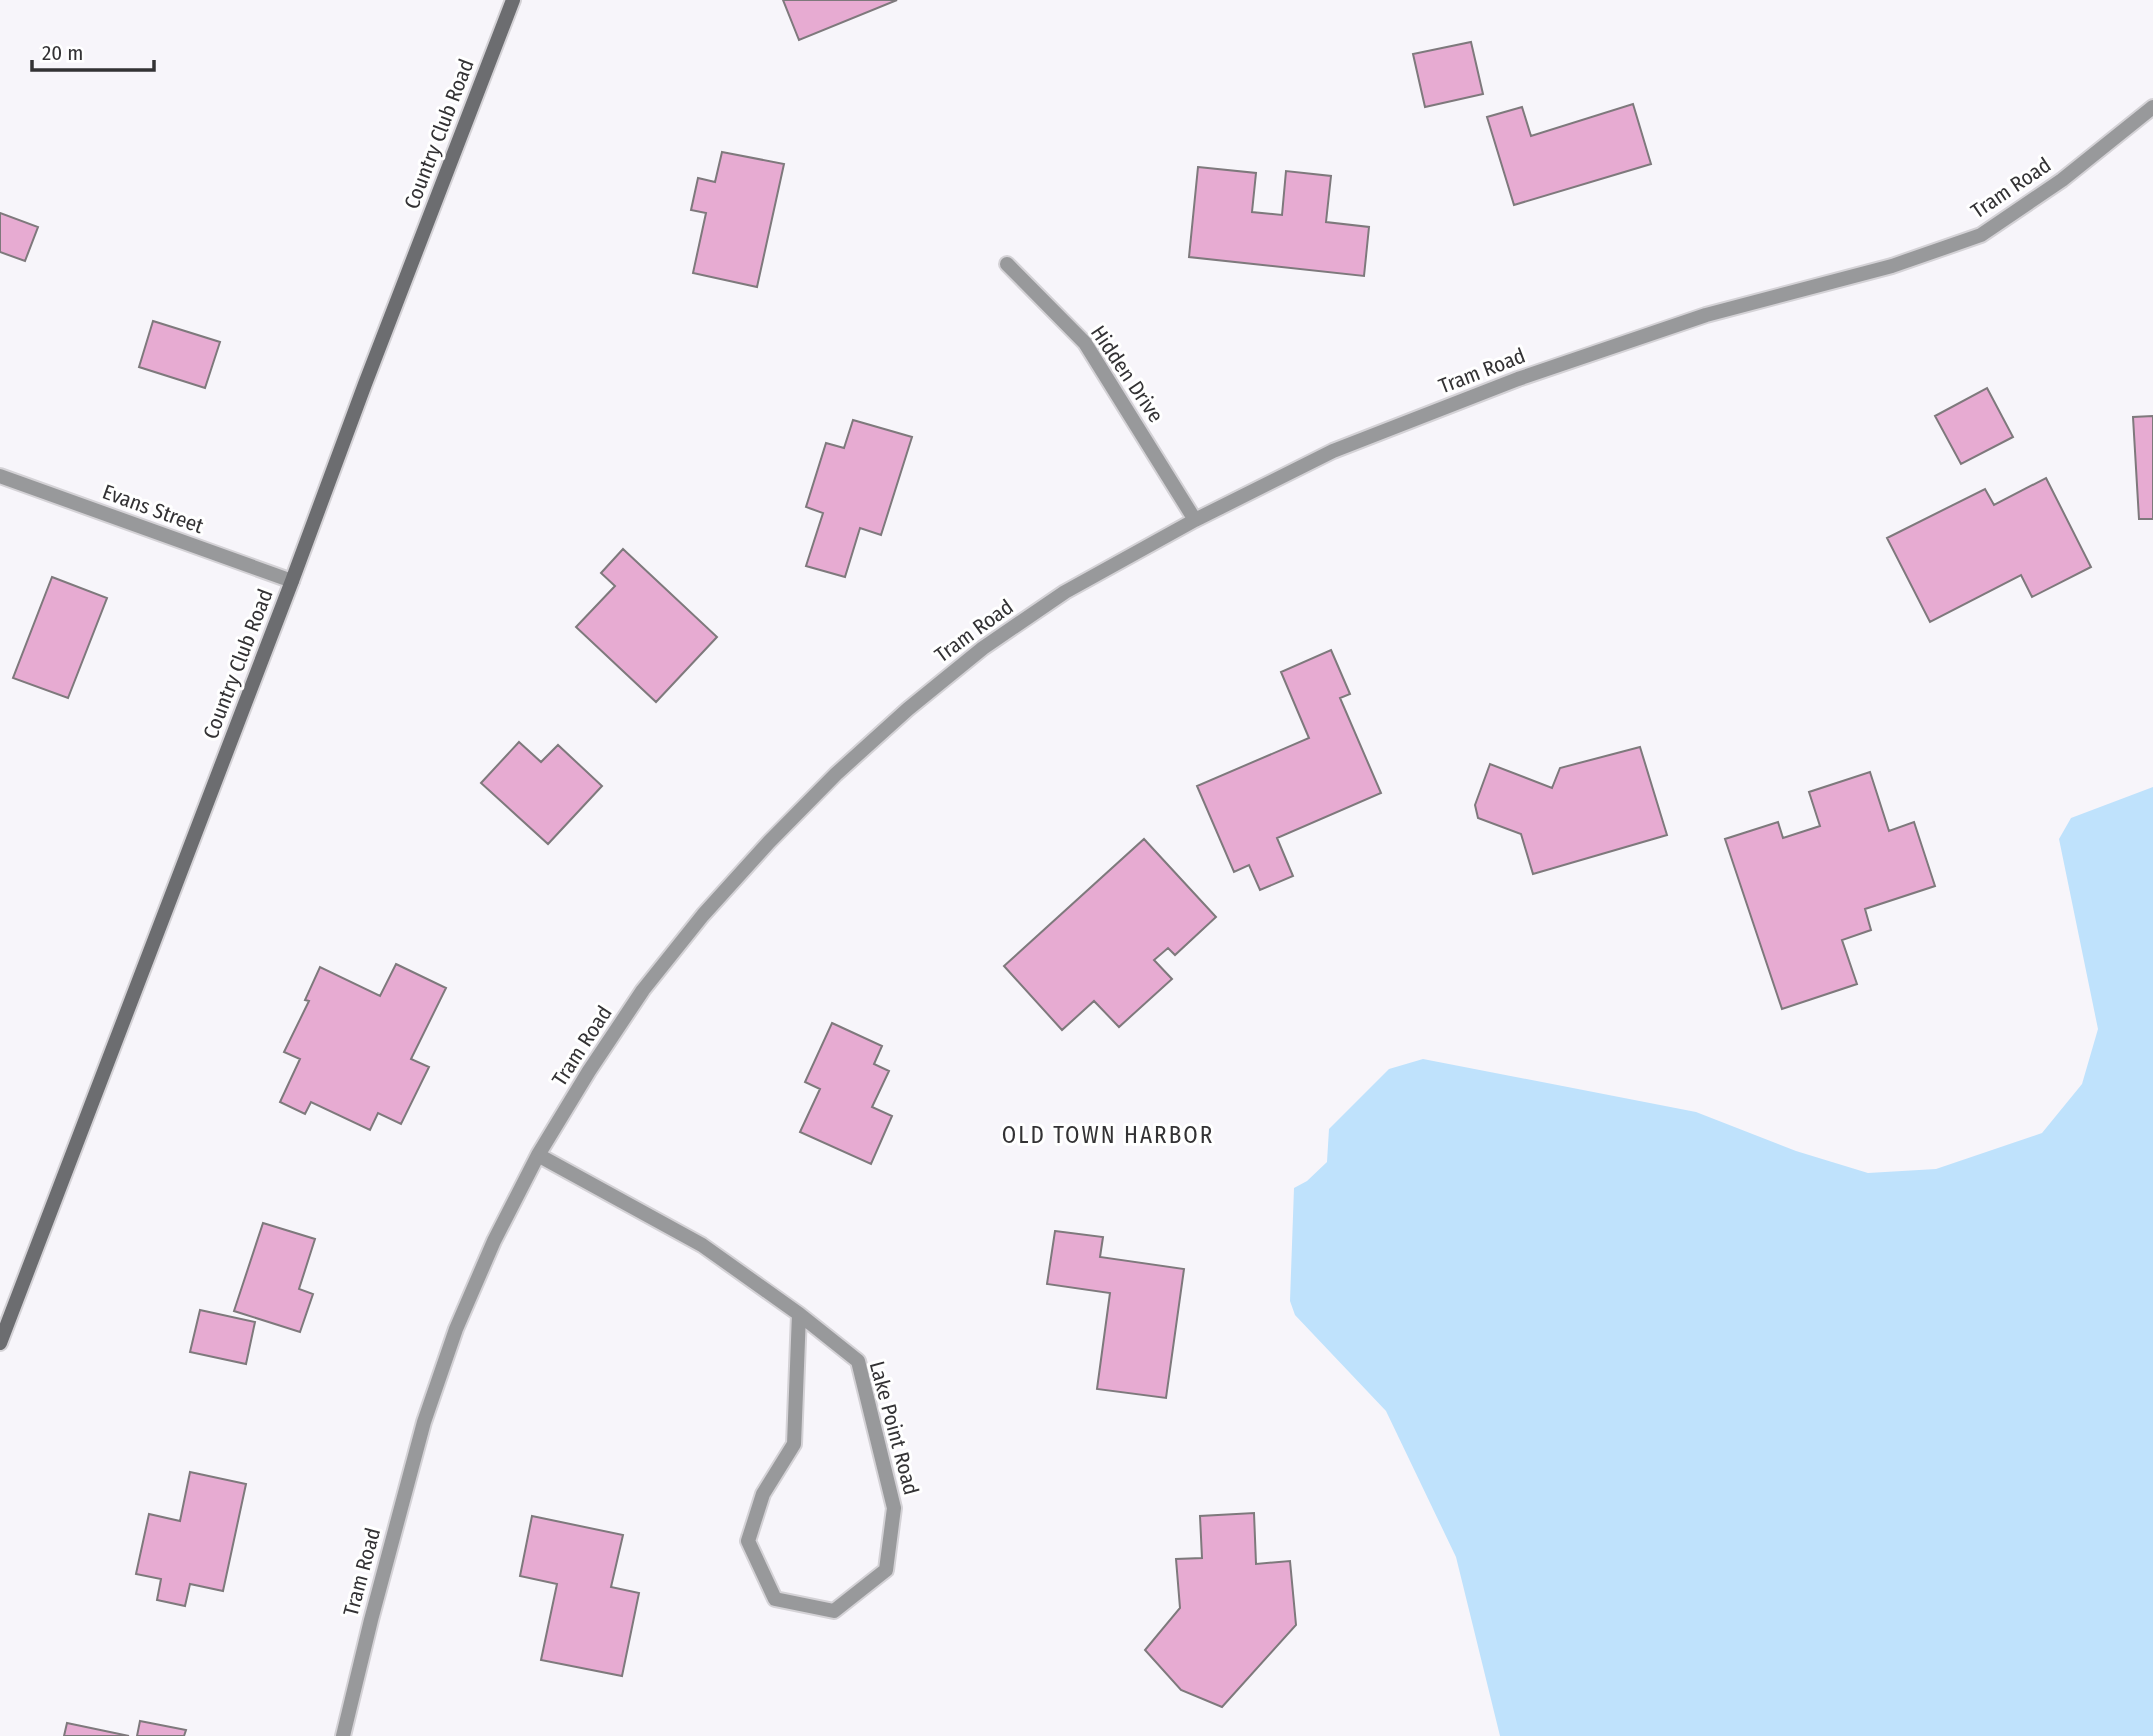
<svg xmlns="http://www.w3.org/2000/svg" width="2153" height="1736" font-family="'Fira Sans Condensed',sans-serif">
<style>
.water{fill:#bfe2fc}
.building{fill:#e7abd2;stroke:#7e797c;stroke-width:2}
.lines{fill:none;stroke-linecap:round;stroke-linejoin:round}
.street-casing{stroke:#d4d2d6;stroke-width:18}
.secondary-casing{stroke:#d4d2d6;stroke-width:18}
.street{stroke:#98999b;stroke-width:14}
.secondary{stroke:#6c6d70;stroke-width:14}
.labels{text-anchor:middle;dominant-baseline:central;stroke-width:6;stroke-linejoin:round;paint-order:stroke}
.street-label{font-size:21px;fill:#333234;stroke:#fff}
.neighbourhood-label{font-size:23px;letter-spacing:2px;fill:#333234;stroke:#fff}
</style>
<rect width="100%" height="100%" fill="#f7f5fa"/>
<path class="water" d="M2153,787v949h-653l-44,-179 -70,-146 -91,-96 -5,-14 4,-113 13,-7 20,-19 2,-33 60,-60 34,-10 273,53 100,39 72,22 68,-4 106,-36 40,-49 16,-55 -39,-190 12,-21z"/>
<path class="building" d="M783,0h114l-98,40z
M1471,42l12,52 -58,13 -12,-53z
M1633,104l18,60 -137,41 -27,-88 35,-10 9,29z
M722,152l62,12 -27,123 -64,-14 13,-60 -15,-3 7,-32 17,4z
M1198,167l58,6 -4,39 30,3 4,-44 45,5 -5,46 43,5 -5,49 -175,-19z
M0,213l38,14 -13,34 -25,-9z
M153,321l67,21 -15,46 -66,-21z
M1987,388l26,49 -52,27 -26,-48z
M2153,416v103h-14l-6,-102z
M853,420l59,17 -31,98 -21,-7 -15,49 -39,-11 17,-53 -17,-6 20,-64 18,5z
M2046,478l45,89 -59,30 -11,-22 -91,47 -43,-84 98,-49 9,16z
M623,549l94,88 -61,65 -80,-75 39,-41 -14,-13z
M52,577l55,21 -39,100 -55,-20z
M1331,650l19,44 -10,4 41,95 -104,45 16,38 -33,14 -11,-25 -15,7 -37,-86 112,-48 -28,-66z
M519,742l22,20 17,-17 44,41 -54,58 -67,-61z
M1640,747l27,88 -134,39 -12,-40 -43,-16 -3,-13 15,-41 62,24 8,-20z
M1870,772l19,59 25,-9 21,64 -70,23 6,21 -29,10 15,44 -75,25 -57,-170 53,-17 5,16 37,-12 -11,-34z
M1144,839l72,78 -41,38 -7,-7 -14,12 18,19 -53,48 -25,-26 -32,29 -58,-64z
M396,964l50,24 -35,71 18,8 -28,57 -23,-11 -8,17 -59,-28 -6,12 -25,-12 20,-43 -16,-7 25,-51 -4,-1 15,-33 60,29z
M832,1023l50,23 -8,18 15,7 -17,36 20,9 -21,48 -71,-32 20,-43 -15,-7z
M263,1223l52,16 -16,50 14,5 -13,38 -66,-21z
M1055,1231l48,6 -3,20 84,12 -18,129 -69,-9 13,-96 -63,-9z
M200,1310l55,12 -9,42 -56,-12z
M190,1472l56,12 -23,107 -33,-7 -5,22 -28,-6 4,-21 -25,-5 13,-60 31,7z
M1254,1513l2,51 34,-3 6,64 -74,82 -41,-17 -36,-40 35,-42 -4,-49 26,-1 -2,-42z
M532,1516l91,19 -12,52 28,6 -17,83 -81,-16 16,-76 -37,-8z
M140,1721l46,9 -2,6h-47z
M67,1723l62,13h-65z"/>
<g class="lines">
<g class="street-casing">
<path id="street" d="M1007,264l78,79 110,177
M0,476l292,105
M538,1155l164,90 97,69
M799,1314l59,47 36,147 -8,62 -52,41 -59,-12 -27,-58 15,-47 31,-50z
M343,1736l28,-116 53,-198 32,-93 38,-88 44,-86 51,-84 54,-81 60,-75 66,-73 67,-68 72,-65 75,-61 82,-56 130,-72 138,-69 185,-72 188,-64 186,-49 89,-31 81,-55 91,-73"/>
</g>
<g class="secondary-casing">
<path id="secondary" d="M0,1343l292,-762 73,-197 148,-384"/>
</g>
<use href="#street" class="street"/>
<use href="#secondary" class="secondary"/>
</g>
<g class="labels">
<g class="street-label">
<text transform="translate(439 134) rotate(-69)">Country Club Road</text>
<text transform="translate(2011 188) rotate(-34)">Tram Road</text>
<text transform="translate(1482 371) rotate(-21)">Tram Road</text>
<text transform="translate(1127 374) rotate(56)">Hidden Drive</text>
<text transform="translate(153 509) rotate(20)">Evans Street</text>
<text transform="translate(974 631) rotate(-36)">Tram Road</text>
<text transform="translate(238 664) rotate(-69)">Country Club Road</text>
<text transform="translate(582 1046) rotate(-57)">Tram Road</text>
<text transform="translate(894 1428) rotate(75)">Lake Point Road</text>
<text transform="translate(362 1572) rotate(-75)">Tram Road</text>
</g>
<g class="neighbourhood-label">
<text x="1108" y="1135">OLD TOWN HARBOR</text>
</g>
</g>
<path d="M32 60v10h122v-10" fill="none" stroke="#333234" stroke-width="3.5"/>
<text x="42" y="60" font-size="21" fill="#333234" stroke="#ffffff" stroke-width="5" paint-order="stroke">20 m</text>
</svg>
